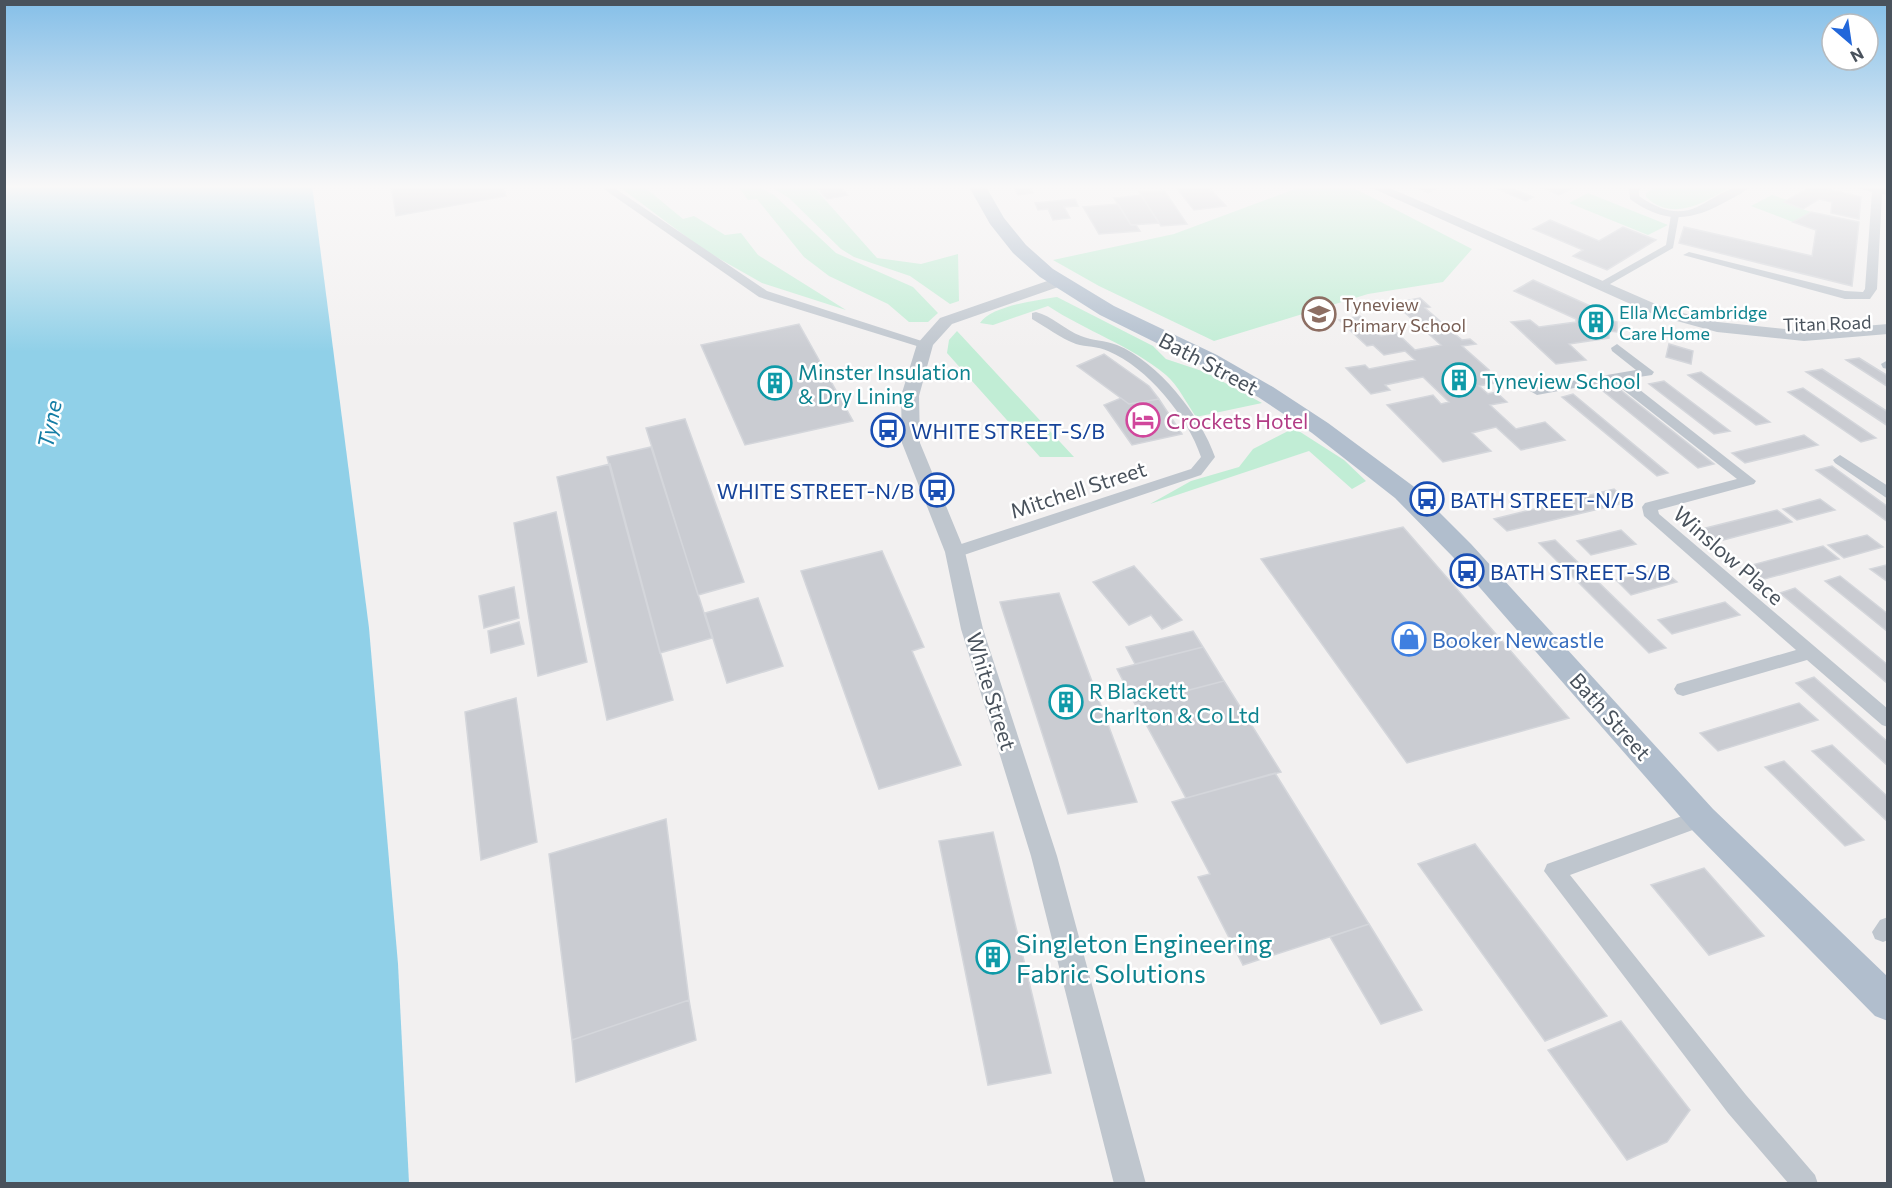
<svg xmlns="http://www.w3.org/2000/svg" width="1892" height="1188" font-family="Commissioner,sans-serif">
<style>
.green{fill:#c1edd5}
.water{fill:#90d0e8}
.building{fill:#caccd2;stroke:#d4d6db;stroke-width:1.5}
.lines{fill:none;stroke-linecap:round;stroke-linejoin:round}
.pedestrian{fill:#bfc6ce;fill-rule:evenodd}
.minor{fill:#bfc6ce;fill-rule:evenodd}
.tertiary{fill:#bfc6ce;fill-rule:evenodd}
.primary{fill:#b1becd;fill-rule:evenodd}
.labels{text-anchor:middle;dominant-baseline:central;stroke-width:5;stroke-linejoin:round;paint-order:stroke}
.far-education-label{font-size:18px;fill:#785e54;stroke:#fff;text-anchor:start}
.far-culture-label{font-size:18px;fill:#0d838f;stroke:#fff;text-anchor:start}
.far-street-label{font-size:18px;fill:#49525c;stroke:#fff}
.street-label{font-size:21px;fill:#49525c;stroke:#fff}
.culture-label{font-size:21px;fill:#0d838f;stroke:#fff;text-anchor:start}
.hotel-label{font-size:21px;fill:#b23c85;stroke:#fff;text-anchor:start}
.transit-label{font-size:21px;fill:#164399;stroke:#fff;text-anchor:start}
.shop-label{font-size:21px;fill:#366cbe;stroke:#fff;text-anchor:start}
.water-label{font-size:22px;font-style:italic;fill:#147da5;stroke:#fff}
.near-culture-label{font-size:26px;fill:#0d838f;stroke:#fff;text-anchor:start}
</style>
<rect width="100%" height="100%" fill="#f2f0f0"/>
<path class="green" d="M617,185h25l41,34 11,-3 31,19 16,-2 17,22 88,55 -84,-27 -58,-33z
M737,185h19l18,10 62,58 77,34 25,26 -10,9h-19l-21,-18 -59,-28 -25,-19 -47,-58 -9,1z
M768,185h44l65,73 44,6 37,-10 1,47 -9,3 -40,-28 -56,-19 -13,-8 -52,-51z
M1306,185h42l124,64 -29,33 -75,12 -154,47 -115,-55 -46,-26 121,-26z
M1660,185h75c-28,15 -60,39 -89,12v-4z
M1588,193l80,32 -20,10 -79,-32z
M1772,195l16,5 -3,3 26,9 -18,10 -42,-16z
M1057,297l96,49 13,13 39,13 57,31 -66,14c-9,-13 -18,-32 -30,-42 -36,-30 -80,-44 -118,-69l-55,19 -13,-2c11,-17 58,-23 77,-26z
M957,331l117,126h-34l-93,-104 2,-13z
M1294,428l50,32 22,21 -14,8 -43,-38 -159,53 41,-23 48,-14 14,-18z"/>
<path class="water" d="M5,185h307l57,443 29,336 11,219h-404z"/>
<path class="building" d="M391,185h112l3,11 -110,20z
M814,185h25l9,10 -21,4z
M1013,185h15l5,8 -15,2z
M1174,185h33l19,21 -32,4z
M1411,185h32l-15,8z
M1488,185h17l28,12 -7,4z
M1536,185h30l6,3 -13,7z
M1813,185l48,12 -2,22 -28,-6 1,-11 -13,-3 -16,10 -19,-7z
M1164,190l23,34 -26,2 -22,-34z
M1141,195l18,28 -28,2 -17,-27z
M1075,199l3,7 -14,1 6,11 -17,2 -5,-11 -10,1 -3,-7z
M1118,204l13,21h5l4,6 -41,3 -16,-27z
M1811,212l48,10 -7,64 -173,-43 5,-16 128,29 4,-26 -23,-8z
M1550,220l49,21 24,-14 33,13 -49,30 -34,-14 10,-6 -50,-21z
M1533,280l75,34 1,6 8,2v10l-8,-1v7l-40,6 17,16 -30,4 -45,-42 19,-2 9,7 37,-5v-3l-62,-28z
M1420,298l10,9 -5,1 37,32 8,-1 6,5 -14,2 27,24 -7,2 13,11 -16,3 9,8 8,-2 11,10 -17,3 26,24 29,-7 20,18 -44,10 -25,-23 -24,6 19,18 -48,11 -56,-57 46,-10 8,9 8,-2 -26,-25 -38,8 5,5 -19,4 -25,-26 19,-3 4,4 46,-9 -10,-9 -21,4 -11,-10 -6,1 -28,-26 21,-4 21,20 16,-3 18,17 26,-5 -47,-42z
M799,324l54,97 -108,24 -44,-100z
M1669,344l24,7 -2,13 -25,-7z
M1104,354l45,32 10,13 -30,5 -52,-38z
M1859,358l29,18v11l-42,-27z
M1822,369l66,43v14l-82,-54z
M1701,372l69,50 -14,3 -68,-50z
M1664,381l66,50 -16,3 -65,-50z
M1613,384l101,80 -16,4 -100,-81z
M1803,388l73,50 -15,4 -73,-50z
M1573,394l95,79 -11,3 -95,-79z
M1121,398l8,6 30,-5 23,35 -50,11 -28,-40z
M685,419l59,163 -46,13 -52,-167z
M1804,435l14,10 -73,18 -13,-10z
M651,447l61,191 -52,15 -53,-196z
M610,464l63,236 -66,20 -50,-243z
M1832,466l56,41v15l-72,-52z
M1614,489l14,13 -121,29 -13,-12z
M1820,499l15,11 -38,10 -14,-11z
M1777,510l15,12 -80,21 -14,-13z
M556,512l31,150 -49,14 -24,-153z
M1403,527l166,191 -162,45 -146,-204z
M1621,530l15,14 -45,11 -14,-14z
M1867,535l16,12 -39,11 -16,-13z
M1555,540l111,108 -17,5 -110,-110z
M1823,546l16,13 -82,22 -16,-13z
M882,551l42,96 -12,4 49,114 -82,24 -78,-218z
M1886,565l2,2v15l-18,-13z
M1134,566l48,54 -20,9 -11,-14 -22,10 -36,-43z
M1661,568l16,14 -46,13 -15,-15z
M1840,576l48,38v18l-63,-51z
M514,587l5,31 -35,10 -5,-32z
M1795,588l93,77v19l-108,-91z
M1059,593l78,209 -69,12 -68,-212z
M758,598l25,68 -56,17 -22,-70z
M1725,602l15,13 -68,19 -14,-14z
M519,622l5,22 -33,9 -3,-22z
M1193,631l10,16 -68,17 -9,-17z
M1203,647l21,34 -89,23 -18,-35z
M1814,677l74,65v24l-92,-83z
M1224,681l57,91 -95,26 -51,-94z
M516,698l21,144 -56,18 -16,-148z
M1799,703l19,17 -100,31 -18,-18z
M1832,745l56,52v25l-76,-71z
M1784,761l80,79 -19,6 -80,-79z
M1275,773l94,151 -126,41 -45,-88 12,-3 -38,-72z
M666,819l23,181 -117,40 -23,-186z
M993,832l58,241 -63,12 -49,-244z
M1475,844l132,172 -62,25 -127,-177z
M1704,868l60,68 -55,19 -58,-70z
M1369,924l53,86 -41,14 -51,-87z
M689,1000l7,40 -120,42 -4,-42z
M1621,1021l69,89 -23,32 -40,18 -79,-110z"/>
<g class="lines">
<path class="pedestrian" d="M1675,212l4,3 -6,33 -70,40h-6v-4l69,-39 5,-30z"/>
<path class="minor" d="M598,185h12l157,106 164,53 -1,3h-10l-161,-50z
M1633,185h13l-7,5v6c58,40 67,-11 114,-11 -7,6 -16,11 -24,15 -37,21 -63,25 -99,-1l-1,-10z
M1848,185l40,4v6l-6,-1 -5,95 -7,10h-25l-162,-44 6,-3 156,39 18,1 2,-3 7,-97z
M1036,312c16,4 29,18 45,24 11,5 24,4 36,9 41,17 84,71 98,112l-14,18 -240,81h-12l-2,-4 2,-4 242,-79 10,-12c-13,-40 -54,-90 -93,-106 -10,-5 -22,-4 -32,-7 -16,-6 -30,-17 -44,-25v-6z
M1617,344l37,28 -2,3 -26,4 130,102 -2,3 -96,26 1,4 229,195v18l-6,-2 -75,-65 -124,36 -6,-2 -3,-5 3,-5 119,-34 -152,-134 -2,-9 3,-4 92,-24 -125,-98 -75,14 -7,-4 7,-4 99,-17 -24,-19 -1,-3z
M1888,360v9l-5,-1 -2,-4z
M1840,455l48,31v13l-53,-36 -2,-3z
M1702,809l7,3 3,6 -3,6 -139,51 176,220 69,80 3,9h-29l-61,-71 -184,-242 3,-7z
M1888,917v23l-5,2 -8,-3 -3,-7 8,-12z"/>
<path class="tertiary" d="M1365,185h18l284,124 51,13 86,9 84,-7v10l-84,7 -87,-9 -62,-17z
M1056,278l8,5 -3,3 -109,38 -19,21 -14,51 1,47 45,109 18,77 74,227 89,328h-32l-83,-328 -70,-227 -16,-77 -43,-109 -1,-47 16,-52 23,-26z"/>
<path class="primary" d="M968,185h17l19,33 22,27 27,24 61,37 103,49 56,32 55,36 85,63 58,58 242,265 175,168v44l-13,-5 -184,-187 -238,-272 -58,-59 -83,-65 -54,-36 -57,-32 -101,-50 -60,-38 -27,-24 -23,-29z"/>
</g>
<linearGradient id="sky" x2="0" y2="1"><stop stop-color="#85bfe8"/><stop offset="0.53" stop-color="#f9f8f8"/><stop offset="1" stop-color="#f9f8f8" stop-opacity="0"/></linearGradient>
<rect width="1892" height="352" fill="url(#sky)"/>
<defs>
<g id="school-ring" transform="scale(1.725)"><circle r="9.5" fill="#fff" stroke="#8d6e63" stroke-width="1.5"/><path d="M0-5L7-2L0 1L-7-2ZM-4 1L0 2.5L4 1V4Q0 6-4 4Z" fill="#8d6e63"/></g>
<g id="building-ring" transform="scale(1.725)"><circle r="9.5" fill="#fff" stroke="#0f9aa8" stroke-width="1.5"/><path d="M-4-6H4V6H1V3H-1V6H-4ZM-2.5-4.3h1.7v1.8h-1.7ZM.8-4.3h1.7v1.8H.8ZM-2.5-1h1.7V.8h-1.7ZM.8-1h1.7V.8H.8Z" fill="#0f9aa8"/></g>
<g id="hotel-ring" transform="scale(1.725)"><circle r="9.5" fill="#fff" stroke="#d1479c" stroke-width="1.5"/><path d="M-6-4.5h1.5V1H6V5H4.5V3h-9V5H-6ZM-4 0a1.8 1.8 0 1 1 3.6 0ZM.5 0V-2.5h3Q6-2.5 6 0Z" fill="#d1479c"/></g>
<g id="bus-ring" transform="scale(1.725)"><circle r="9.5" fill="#fff" stroke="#1a4fb4" stroke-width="1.5"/><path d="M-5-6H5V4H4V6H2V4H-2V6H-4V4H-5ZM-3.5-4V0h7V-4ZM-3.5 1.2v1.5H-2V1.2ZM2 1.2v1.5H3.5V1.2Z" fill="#1a4fb4"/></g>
<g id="shop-ring" transform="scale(1.725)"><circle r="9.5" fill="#fff" stroke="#3f7fe0" stroke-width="1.5"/><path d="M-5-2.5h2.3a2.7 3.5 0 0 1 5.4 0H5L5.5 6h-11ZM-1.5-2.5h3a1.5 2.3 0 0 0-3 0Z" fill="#3f7fe0"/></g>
</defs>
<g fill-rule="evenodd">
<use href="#school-ring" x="1319" y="314"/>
<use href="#building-ring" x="1596" y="322"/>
<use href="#building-ring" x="1459" y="380"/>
<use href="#building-ring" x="775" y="383"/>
<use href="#hotel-ring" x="1143" y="420"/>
<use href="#bus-ring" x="888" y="430"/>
<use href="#bus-ring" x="937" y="490"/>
<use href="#bus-ring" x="1427" y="499"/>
<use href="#bus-ring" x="1467" y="571"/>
<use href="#shop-ring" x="1409" y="639"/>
<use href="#building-ring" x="1066" y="702"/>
<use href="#building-ring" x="993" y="957"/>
</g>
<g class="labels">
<g class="far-education-label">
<text x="1342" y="304">Tyneview<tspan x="1342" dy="21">Primary School</tspan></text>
</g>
<g class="far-culture-label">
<text x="1619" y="312">Ella McCambridge<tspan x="1619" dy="21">Care Home</tspan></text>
</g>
<g class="far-street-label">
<text transform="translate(1827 323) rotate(-2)">Titan Road</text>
</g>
<g class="street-label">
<text transform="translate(1209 363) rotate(28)">Bath Street</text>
<text transform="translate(1078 489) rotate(-18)">Mitchell Street</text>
<text transform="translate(1729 555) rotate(41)">Winslow Place</text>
<text transform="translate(992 691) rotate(73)">White Street</text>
<text transform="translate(1611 716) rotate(48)">Bath Street</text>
</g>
<g class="culture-label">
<text x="798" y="371">Minster Insulation<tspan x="798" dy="24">&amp; Dry Lining</tspan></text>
<text x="1482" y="380">Tyneview School</text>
<text x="1089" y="690">R Blackett<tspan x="1089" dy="24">Charlton &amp; Co Ltd</tspan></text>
</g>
<g class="hotel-label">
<text x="1166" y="420">Crockets Hotel</text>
</g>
<g class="transit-label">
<text x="911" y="430">WHITE STREET-S/B</text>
<text x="914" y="490" text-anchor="end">WHITE STREET-N/B</text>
<text x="1450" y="499">BATH STREET-N/B</text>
<text x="1490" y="571">BATH STREET-S/B</text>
</g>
<g class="shop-label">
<text x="1432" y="639">Booker Newcastle</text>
</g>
<g class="water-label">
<text transform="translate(49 424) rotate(-79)">Tyne</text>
</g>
<g class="near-culture-label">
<text x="1016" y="942">Singleton Engineering<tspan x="1016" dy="30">Fabric Solutions</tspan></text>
</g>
</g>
<rect width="1892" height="1188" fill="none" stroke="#49525c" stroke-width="12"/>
<g transform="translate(1850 42) rotate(151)"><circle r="28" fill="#ffffff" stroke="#b6babe" stroke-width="1.5"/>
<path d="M0-4.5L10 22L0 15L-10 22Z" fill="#2267da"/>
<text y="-9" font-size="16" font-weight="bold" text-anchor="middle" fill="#49525c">N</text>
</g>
</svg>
